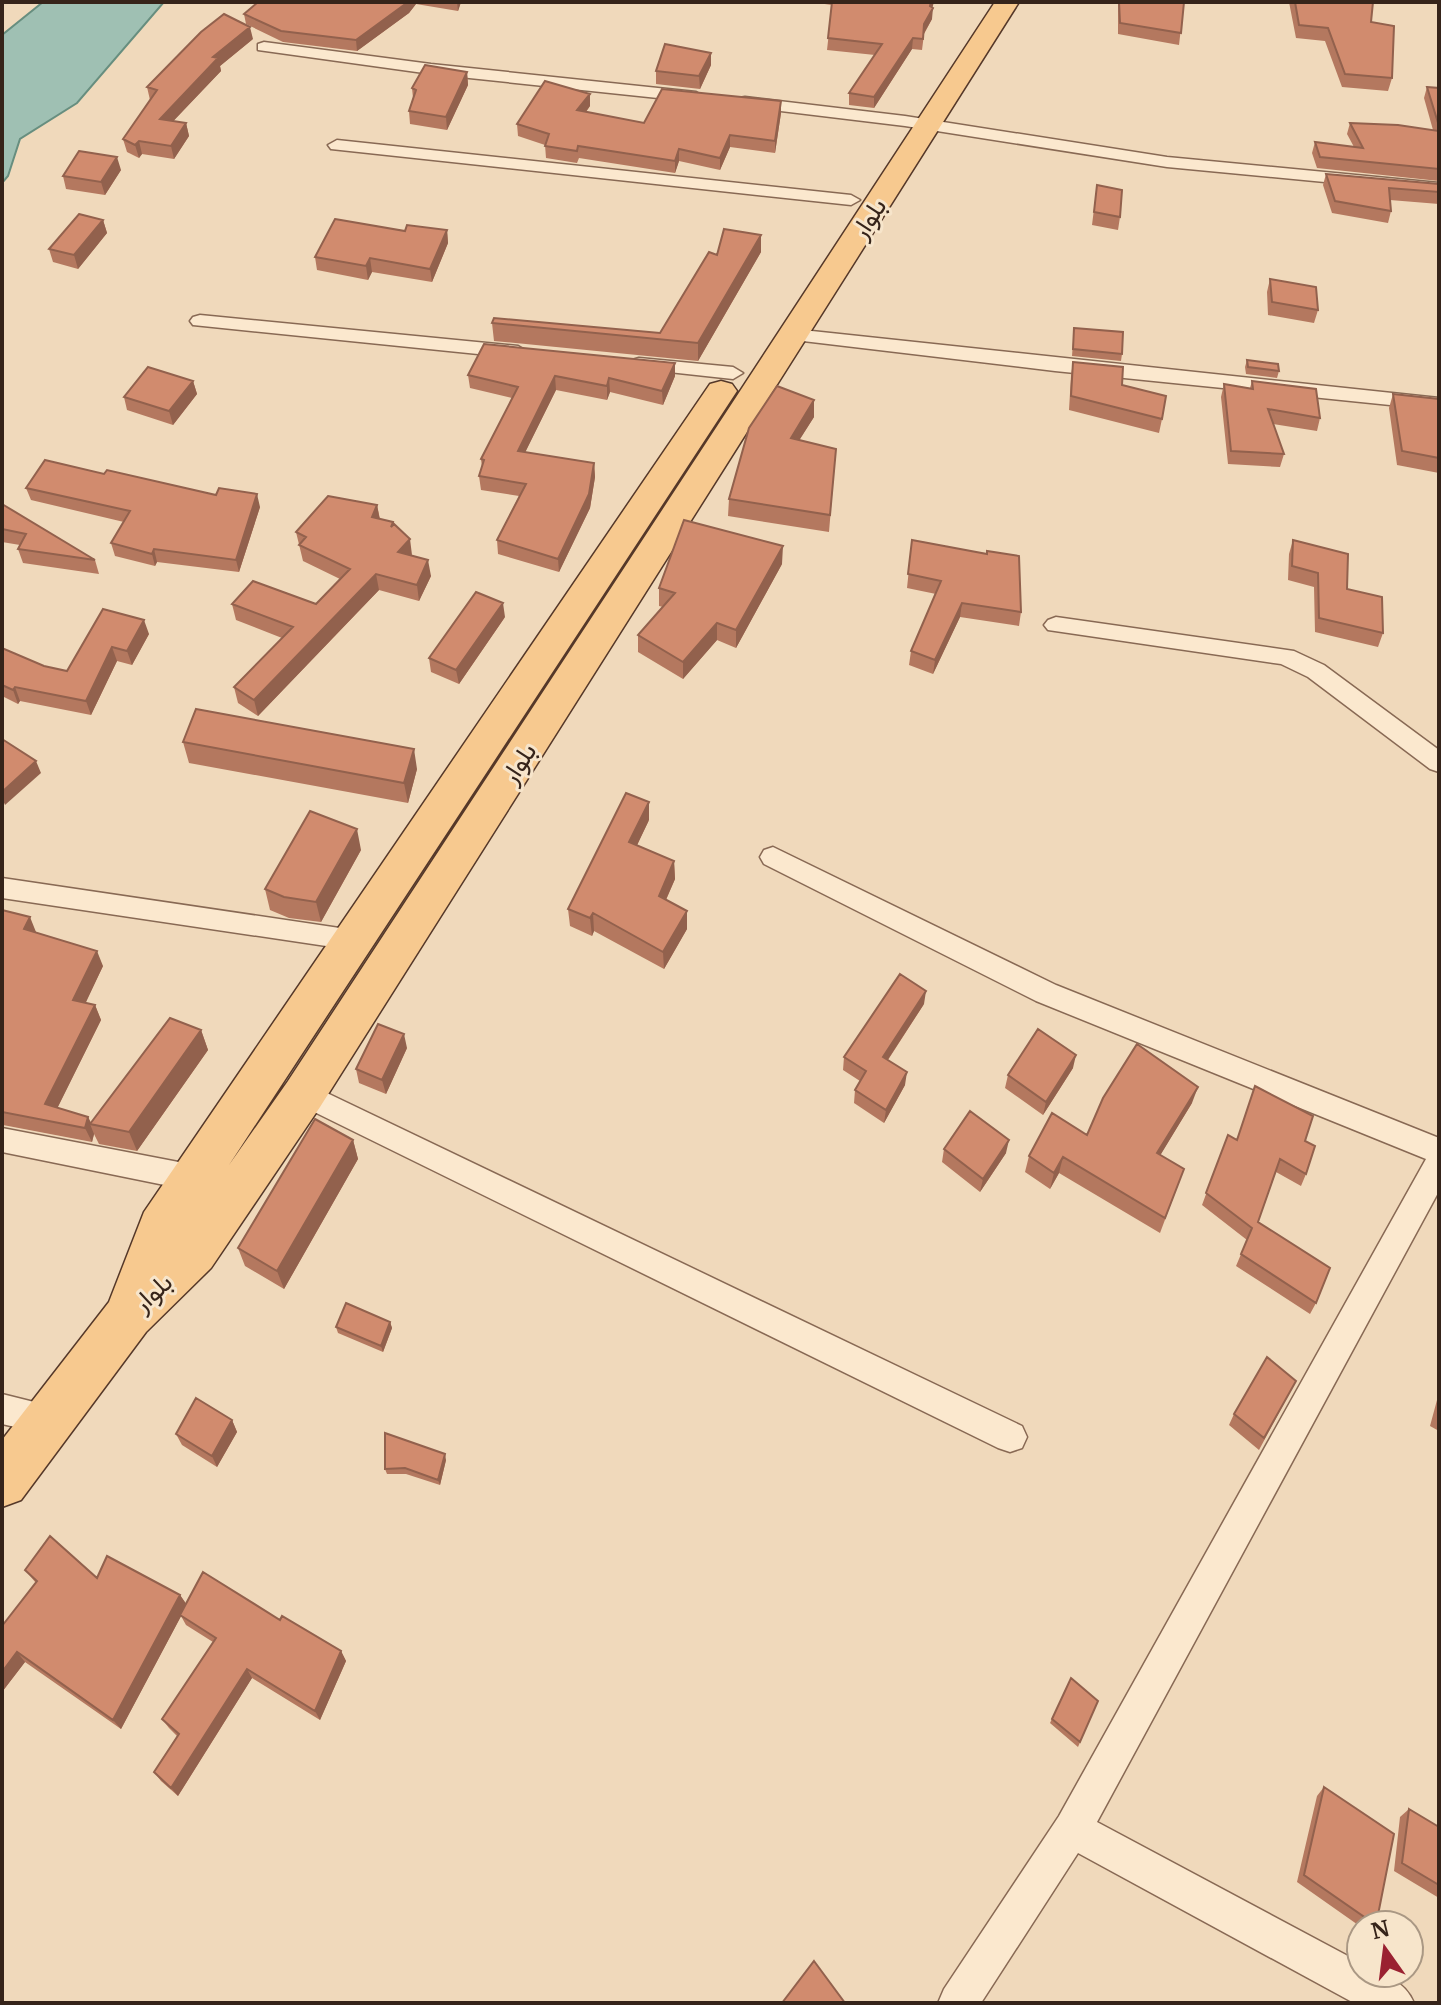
<svg xmlns="http://www.w3.org/2000/svg" width="1441" height="2005" font-family="Merriweather,Vazirmatn,serif">
<style>
.water{fill:#9fc0b3;stroke:#678e7f;stroke-width:2}
.lines{fill:none;stroke-linecap:round;stroke-linejoin:round}
.street-casing{stroke:#886954;stroke-width:3}
.primary-casing{stroke:#553829;stroke-width:3}
.street{fill:#fbe8ce;fill-rule:evenodd}
.primary{fill:#f7c98f;fill-rule:evenodd}
.wall{fill:#b4785f}
.shaded-wall{fill:#92614d}
.building{fill:#d18b6e;stroke:#92614d;stroke-width:2}
.labels{text-anchor:middle;dominant-baseline:central;stroke-width:6;stroke-linejoin:round;paint-order:stroke}
.street-label{font-size:26px;fill:#36241a;stroke:#f7e5cb}
</style>
<rect width="100%" height="100%" fill="#f0d9bb"/>
<path class="water" d="M43,2h121l-87,101 -57,36 -12,37 -6,7v-148z"/>
<g class="lines">
<g class="street-casing">
<path id="street" d="M264,42l167,22 265,28 8,5 -8,5 -265,-28 -173,-24v-6z
M745,97l160,19 262,41 272,26v10l-272,-26 -262,-41 -166,-20 -2,-4 2,-4z
M337,140l514,55 9,5 -9,5 -520,-56 -3,-4z
M200,315l318,31 10,6 -10,6 -325,-33 -3,-4 3,-4z
M793,329l646,69v12l-384,-39 -269,-32 -3,-4 3,-4z
M639,358l94,9 10,6 -10,6 -101,-11 -3,-4 3,-4z
M1056,617l238,34 30,14 115,85v22l-9,-3 -122,-92 -27,-13 -233,-34 -4,-5 4,-5z
M773,847l283,138 383,153v53l-342,631 264,141v10c23,0 44,8 53,30h-60l-276,-150 -97,150h-43l6,-14 115,-173 367,-657 -390,-158 -272,-137 -4,-7 4,-7z
M2,878l351,52 10,3 4,7 -4,7 -10,3 -351,-52z
M304,1082l718,344 5,11 -5,11 -12,4 -12,-4 -704,-346 -5,-8 5,-8z
M2,1128l192,37 11,4 4,9 -4,9 -11,4 -192,-39z
M2,1394l60,15 5,11 -5,11 -12,4 -48,-11z"/>
</g>
<g class="primary-casing">
<path id="primary" d="M995,2h24l-699,1105 -109,161 -65,64 -125,168 -19,7v-67l107,-138 35,-90 566,-828 11,-3 11,3 5,7 -508,774 59,-84z"/>
</g>
<use href="#street" class="street"/>
<use href="#primary" class="primary"/>
</g>
<path class="wall" d="M258,2h203l-3,9 -42,-7 -7,9 -52,38 -74,-9 -37,-18 -2,-10z
M810,2h124l-2,5v12l-8,15 -2,16 -10,-1 -38,59 -25,-3v-12l26,-38 -48,-5 5,-45z
M1118,2h66l-5,43 -61,-11z
M1289,2h84l-2,20 21,56 -4,13 -46,-4 -17,-46 -29,-3z
M253,39l-33,27 1,5 -48,50 13,2 3,13 -15,23 -32,-5 -3,4 -12,-6 -4,-13 27,-39 -3,-13z
M711,65l-11,24 -44,-5v-13z
M467,72l1,13 -21,45 -37,-6 -1,-13 4,-13 -1,-10z
M1427,87l12,1v93l-122,-13 -5,-15 3,-11 39,5 -7,-13 3,-11 83,7 -9,-32z
M590,106l-4,6 58,11 137,-10 -6,40 -45,-6 -10,23 -41,-9 -4,12 -96,-15 -2,5 -31,-5 -1,-13 -27,-9 -1,-12z
M121,170l-16,25 -39,-6 -3,-13z
M1326,174l113,10v20l-49,-4 1,11 -3,12 -56,-10 -9,-28z
M1097,185l23,32 -2,13 -26,-5z
M103,220l4,13 -29,36 -25,-7 -4,-13z
M447,230l1,13 -16,39 -60,-10 -4,8 -51,-10 -2,-13 90,-26z
M761,235v17l-63,109 -204,-20 -2,-18 168,10 57,-78z
M1270,279l48,31 -4,13 -46,-8 -1,-23z
M1074,328l48,26 -1,7 -49,-5z
M1247,360l32,11 -2,7 -31,-4 -1,-7z
M1073,362l49,23 40,34 -3,14 -90,-23 2,-34z
M675,363v13l-12,29 -53,-13 -3,8 -51,-10 -31,62 69,11 1,14 -5,31 -31,64 -61,-18 -1,-14 22,-44 -38,-6 -2,-14 3,-9 -1,-8 31,-61 -42,-10 -2,-13z
M193,381l4,13 -24,31 -46,-15 -3,-13z
M1252,381l68,37 -3,13 -44,-7 11,30 -4,13 -52,-3 -7,-67 3,-13 26,4z
M1393,394l46,5v74l-42,-8 -8,-57z
M814,400v17l-15,23 37,9 -7,83 -101,-16 1,-17z
M104,474l156,33 -21,65 -82,-10 -2,4 -40,-10 -4,-13 13,-21 -93,-22 -5,-12z
M2,504l93,56 4,14 -76,-11 -5,-14 2,-4 -18,-3z
M377,505l3,14 14,5 18,32 19,20 -12,25 -40,-11 -121,126 -20,-13 -4,-16 48,-49 -46,-18 -4,-16h84l24,-25 -37,-18 -7,-29z
M912,540l109,72 -2,14 -59,-9 -27,57 -24,-9 2,-14 25,-57 -29,-6z
M1293,540l54,49 36,44 -5,14 -63,-15 -1,-45 -26,-7 1,-26z
M782,564l-46,84 -19,-8 -34,39 -45,-27v-17l25,-28 -4,-1v-18z
M103,609l46,25 -17,31 -15,-4 -26,54 -71,-14 -2,3 -16,-8v-48l42,18 23,5z
M505,617l-46,67 -28,-12 -2,-14z
M183,742l234,27 -9,34 -219,-40z
M649,820l-12,25 37,16 1,18 -9,21 21,11v18l-23,40 -70,-38 -2,5 -22,-10 -2,-17z
M361,850l-40,72 -32,-4 -19,-8 -5,-21z
M2,910l34,22v1l67,33 -18,37 10,2 6,15 -44,88 31,9 3,6 110,-93 7,20 -71,101 -38,-7 -5,-10 -2,8 -89,-17 -1,1z
M924,1004l-36,56 17,25 -21,38 -30,-20 1,-13 5,-9 -17,-11 1,-13z
M407,1048l-21,46 -27,-11 -3,-14z
M1073,1068l-30,47 -38,-27 3,-13z
M1192,1103l-32,52 24,14 -24,64 -101,-60 -9,16 -25,-17 4,-16 58,-21z
M1228,1135l8,4 69,2 1,33 -5,12 -25,-14 -18,50 58,81 -6,11 -74,-48 11,-26 -45,-35z
M353,1140l5,19 -74,130 -39,-23 -7,-18z
M944,1149l62,4 -26,39 -38,-30z
M390,1322l2,6 -9,24 -45,-19 -2,-6z
M1296,1381l-37,69 -30,-25 5,-11z
M1439,1396v35l-9,-5 7,-26z
M232,1420l5,12 -20,35 -35,-22 -6,-11z
M446,1460l-6,25 -34,-11h-19l-2,-5z
M25,1570l72,8 83,17 6,9 94,16 61,31 5,10 -26,59 -68,-42 -74,118 -17,-15 -7,-9 23,-36 -8,-8 -7,-9 51,-77 -27,-17 -5,-9 -60,113 -96,-67 -23,30v-66l34,-43z
M1071,1678l27,23 -20,46 -28,-24z
M1324,1787l52,138h-15v2l-64,-45 20,-86z
M1409,1809l30,18v71l-45,-27 6,-54z"/>
<path class="shaded-wall" d="M408,2h7l1,2 -7,9 -52,38 -1,-11z
M457,2h4l-3,9z
M931,2h3l-3,10 2,-4 -1,11 -9,16 1,-11z
M250,27l3,12 -33,27 1,5 -58,61 -3,-13 53,-62z
M913,38l-1,11 -38,59v-11z
M711,53v12l-11,24 -1,-13z
M467,72l1,13 -21,45 -1,-13z
M590,94v12l-12,16 -1,-12z
M781,101v12l-6,40v-12z
M186,123l3,13 -15,23 -3,-13z
M730,135v12l-10,23v-12z
M139,141l3,13 -3,4 -4,-13z
M679,149v12l-4,12v-12z
M117,157l4,13 -16,25 -4,-13z
M103,220l4,13 -29,36 -4,-14z
M447,230l1,13 -16,39 -2,-13z
M761,235v17l-63,109v-18z
M370,258l2,14 -4,8 -2,-14z
M675,363v13l-12,29 -1,-14z
M555,376l1,14 -37,75 -1,-14z
M609,378l1,14 -3,8v-14z
M193,381l4,13 -24,31 -4,-14z
M814,400v17l-24,38 1,-17z
M594,463l1,14 -5,31 -31,64 -1,-13z
M257,494l3,13 -21,65 -3,-12z
M377,505l3,16 -8,-4z
M410,539l2,16 -14,-3z
M783,546l-1,18 -46,84v-18z
M154,549l3,13 -2,4 -3,-12z
M428,560l3,16 -12,25 -2,-16z
M376,574l3,16 -121,126 -4,-16z
M503,603l2,14 -46,67 -3,-14z
M962,603l-2,14 -27,57 2,-14z
M144,620l5,14 -17,31 -5,-14z
M717,623v17l-34,39v-17z
M112,647l5,14 -26,54 -5,-14z
M15,687l5,14 -2,3 -5,-14z
M414,749l3,20 -9,34 -4,-20z
M36,761l5,12 -36,32 -3,-7v-6z
M649,802v18l-19,40 -1,-18z
M357,829l4,21 -40,72 -5,-20z
M674,861l1,18 -15,34 -1,-17z
M687,911v18l-23,40 -1,-17z
M593,913l1,18 -2,5 -2,-18z
M30,917l6,15 -5,12 -7,-15z
M97,951l6,15 -23,49 -7,-15z
M926,991l-2,13 -43,66 2,-13z
M95,1005l6,15 -49,99 -7,-15z
M201,1030l7,20 -71,101 -8,-19z
M404,1034l3,14 -21,46 -4,-14z
M1076,1055l-3,13 -30,47 3,-13z
M907,1072l-2,13 -21,38 2,-13z
M1198,1087l-6,16 -40,66 5,-16z
M88,1117l4,8 -2,-1 4,10 -2,8 -7,-14z
M353,1140l5,19 -74,130 -7,-18z
M1009,1140l-3,13 -26,39 3,-13z
M1063,1157l-4,16 -9,16 4,-16z
M390,1322l2,6 -9,24 -2,-6z
M232,1420l5,12 -20,35 -5,-11z
M445,1454l1,6 -6,25 -2,-5z
M180,1595l7,10 -66,124 -8,-9z
M341,1651l5,10 -26,59 -5,-9z
M17,1652l8,10 -23,30v-20z
M247,1669l5,9 -74,118 -7,-8z"/>
<path class="building" d="M258,2h150l-52,38 -75,-9 -37,-17z
M832,2h99l-1,4 3,2 -9,16 -1,15 -10,-1 -39,59 -25,-4 33,-49 -54,-6z
M1119,2h65l-3,31 -61,-10z
M1295,2h78l-2,20 23,4 -2,52 -47,-4 -17,-46 -29,-3z
M224,14l26,13 -37,30 5,1 -58,61 26,4 -15,23 -32,-5 -4,4 -12,-6 34,-49 -10,-3 54,-55z
M665,44l46,9 -12,23 -43,-5z
M425,65l42,7 -21,45 -37,-6 7,-21 -4,-2z
M545,81l45,13 -13,16 67,13 18,-34 119,12 -6,40 -45,-6 -10,23 -41,-9 -4,12 -97,-15 -1,5 -32,-5 4,-12 -32,-10z
M1427,87l12,1v38z
M1350,123l48,2 41,6v38l-119,-12 -5,-15 48,6z
M79,151l38,6 -16,25 -38,-6z
M1326,174l113,10v8l-50,-4 2,23 -56,-10z
M1097,185l25,5 -2,27 -26,-5z
M79,214l24,6 -29,35 -25,-6z
M335,219l70,12 2,-6 40,5 -17,39 -60,-11 -4,8 -51,-9z
M724,229l37,6 -63,108 -206,-20 2,-5 166,15 49,-81 8,3z
M1270,279l46,8 2,23 -46,-8z
M1074,328l49,4 -1,22 -49,-5z
M484,344l191,19 -13,28 -53,-13 -2,8 -52,-10 -37,75 76,12 -5,31 -31,65 -61,-19 29,-56 -47,-8 5,-16 -3,-1 37,-72 -50,-12z
M1247,360l31,4 1,7 -31,-4z
M1073,362l50,5 -1,18 44,11 -4,23 -91,-23z
M148,367l45,14 -24,30 -45,-14z
M1252,381l64,8 4,29 -52,-9 16,45 -53,-3 -7,-67 29,5z
M777,386l37,14 -23,38 45,11 -6,66 -101,-16 20,-71z
M1393,394l46,5v59l-37,-7z
M45,460l59,14 3,-4 109,25 3,-7 38,6 -21,66 -82,-11 -2,5 -41,-11 19,-32 -104,-23z
M328,496l49,9 -5,12 21,5 -2,5 3,-3 16,15 -12,13 30,8 -11,25 -41,-11 -122,126 -20,-13 59,-60 -61,-23 21,-23 63,23 34,-35 -51,-24 7,-8 -10,-5z
M2,504l93,56 -77,-11 8,-15 -24,-5z
M684,520l99,26 -47,84 -19,-7 -34,39 -45,-27 37,-42 -16,-5z
M912,540l75,14v-3l32,5 2,56 -59,-9 -27,57 -24,-9 30,-70 -33,-7z
M1293,540l55,14 -1,35 35,8 1,36 -64,-15 -1,-45 -26,-7z
M476,592l27,11 -47,67 -27,-12z
M103,609l41,11 -17,31 -15,-4 -26,54 -71,-14 -2,3 -11,-5v-37l42,18 23,5z
M196,709l218,40 -10,34 -221,-41z
M2,739l34,22 -34,31z
M626,793l23,9 -20,40 45,19 -15,35 28,15 -24,41 -70,-39 -3,5 -22,-9z
M310,811l47,18 -41,73 -32,-5 -19,-8z
M2,910l28,7 -6,12 73,22 -24,49 22,5 -50,99 43,13 -3,11 -83,-16z
M900,974l26,17 -43,66 24,15 -21,38 -31,-20 11,-19 -22,-14z
M170,1018l31,12 -72,102 -39,-8z
M378,1024l26,10 -22,46 -26,-11z
M1038,1029l38,26 -30,47 -38,-27z
M1137,1044l61,43 -41,66 27,16 -19,49 -102,-61 -9,16 -25,-17 23,-43 35,22 16,-37z
M1255,1086l58,30 -8,25 10,5 -9,28 -26,-15 -22,63 72,46 -14,35 -75,-49 11,-26 -46,-35 22,-58 9,5z
M970,1111l39,29 -26,39 -39,-30z
M315,1119l38,21 -76,131 -39,-23z
M346,1303l44,19 -9,24 -45,-19z
M1267,1357l29,24 -32,57 -30,-24z
M196,1398l36,22 -20,36 -36,-22z
M385,1433l60,21 -7,26 -33,-12 -20,1z
M50,1536l47,42 10,-22 73,39 -67,125 -96,-68 -15,20v-46l35,-45 -12,-11z
M203,1572l77,48 2,-4 59,35 -26,60 -68,-42 -76,119 -17,-16 25,-38 -17,-15 54,-81 -36,-23z
M1071,1678l27,23 -18,41 -28,-23z
M1324,1787l70,47 -18,91 -72,-50z
M1409,1809l30,18v58l-37,-22z
M814,1961l31,42h-63z"/>
<g class="labels">
<g class="street-label">
<text transform="translate(868 218) rotate(-57)">بلوار</text>
<text transform="translate(518 763) rotate(-57)">بلوار</text>
<text transform="translate(152 1292) rotate(-43)">بلوار</text>
</g>
</g>
<rect width="1441" height="2005" fill="none" stroke="#36241a" stroke-width="8"/>
<g transform="translate(1385 1949) rotate(346)"><circle r="38" fill="#f7e5cb" stroke="#aa9884" stroke-width="2"/>
<path d="M0-6L14 30L0 20L-14 30Z" fill="#9a2131"/>
<text y="-12" font-size="22" font-weight="bold" text-anchor="middle" fill="#36241a">N</text>
</g>
</svg>
